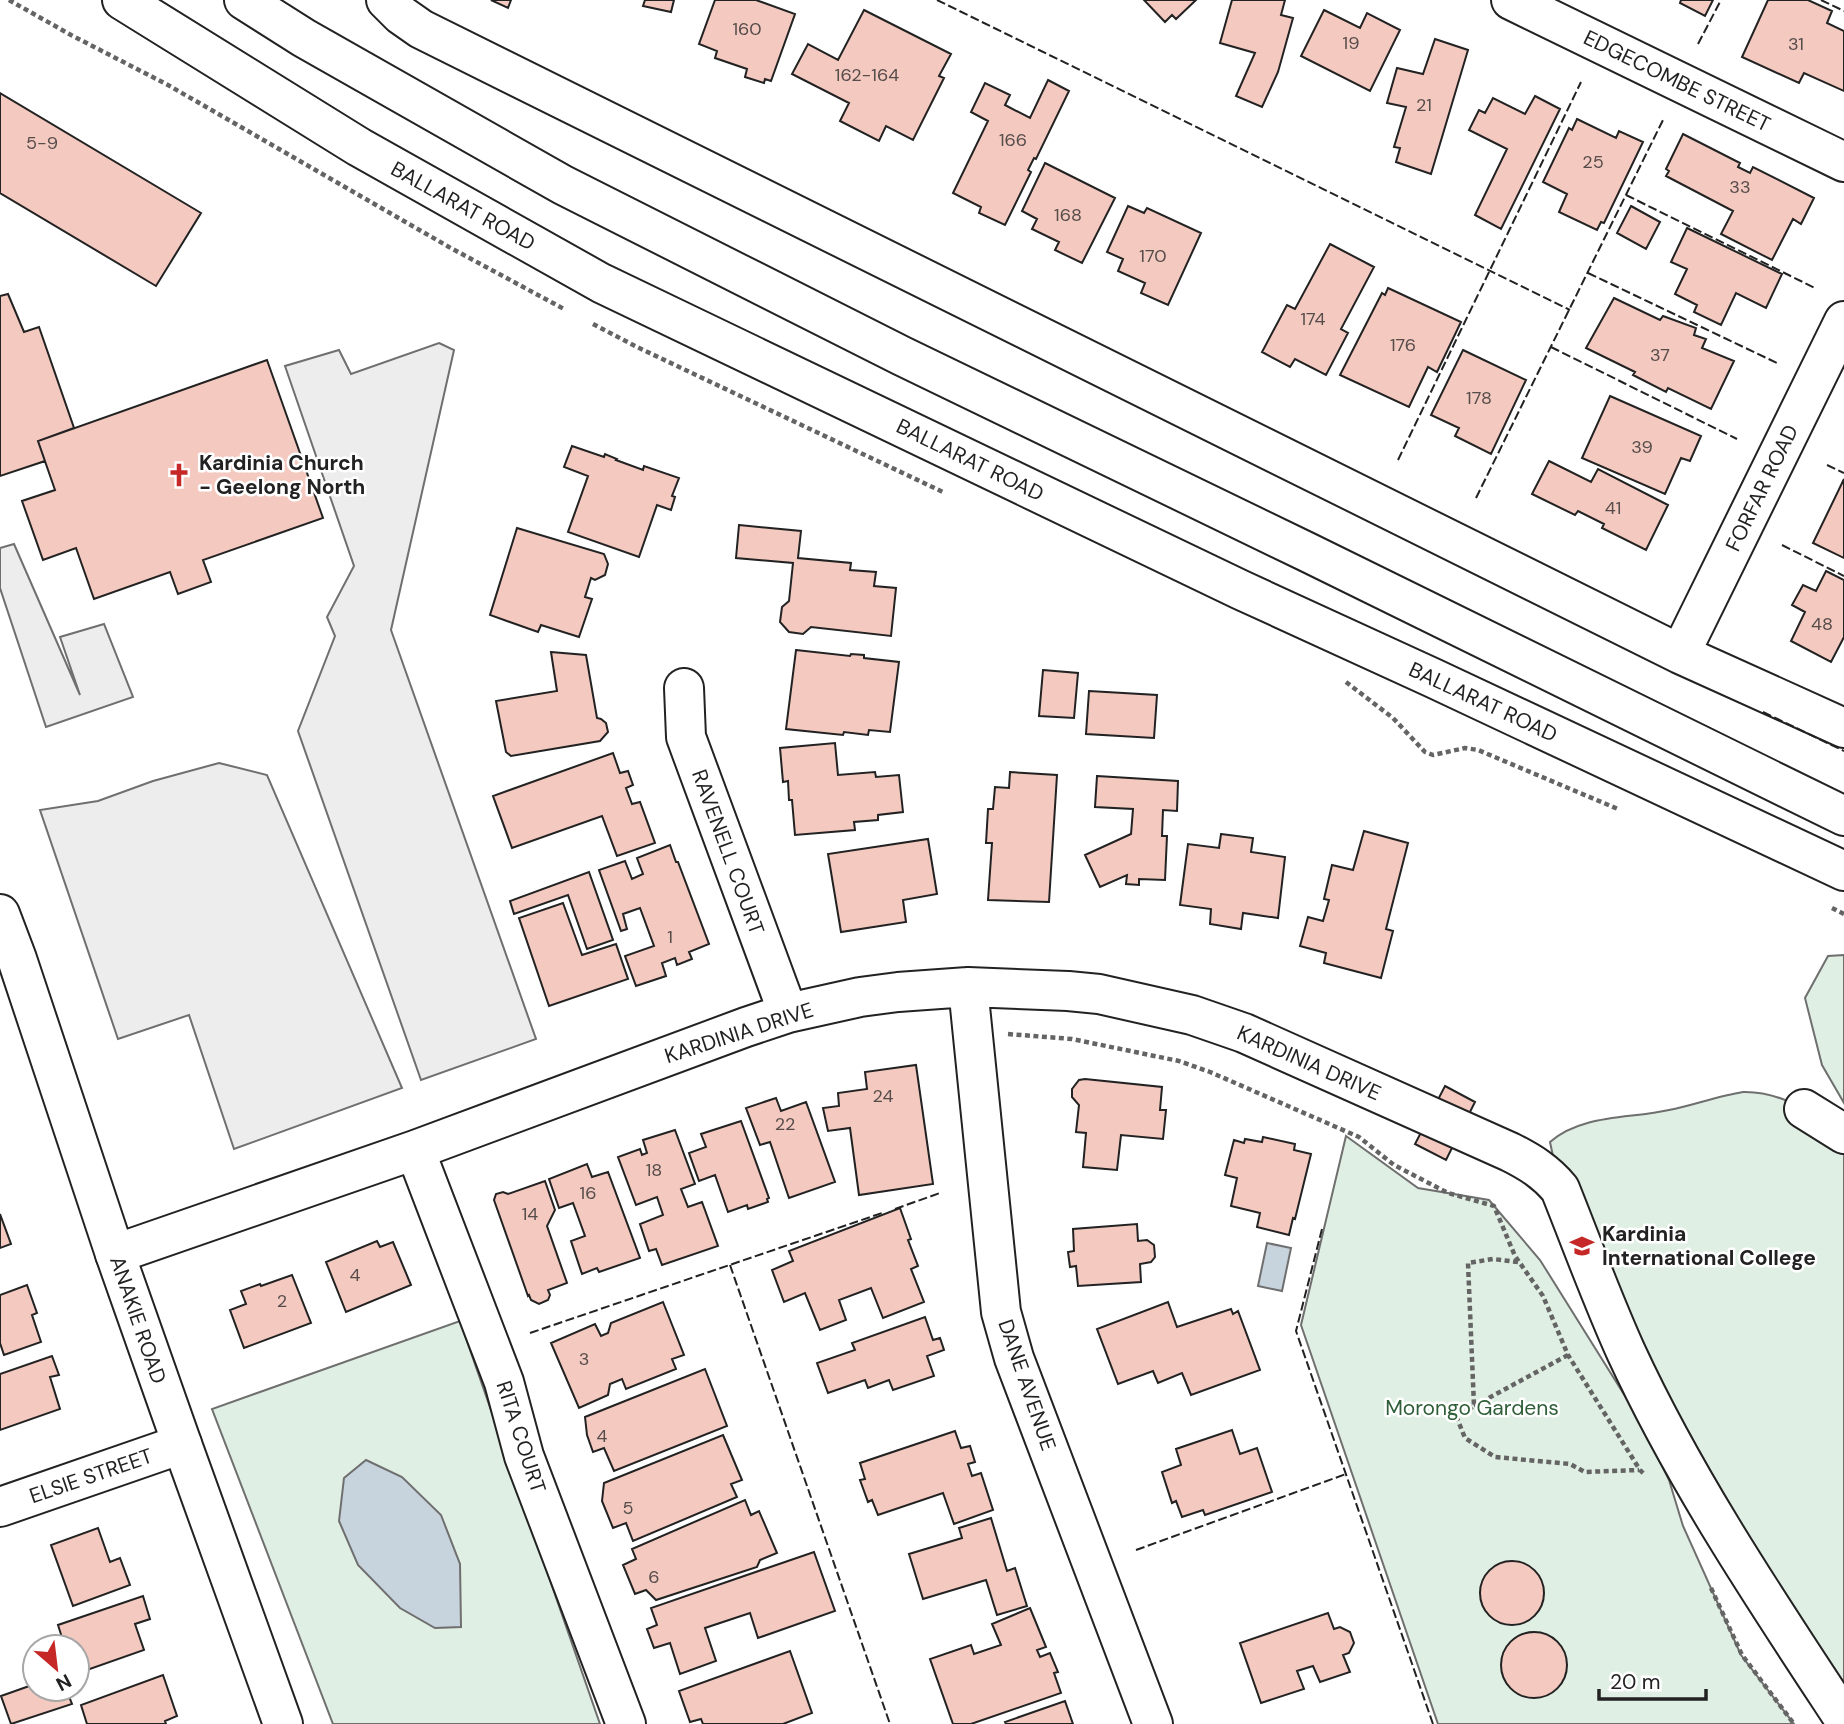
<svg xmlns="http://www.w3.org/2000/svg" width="1844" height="1724" font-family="'DM Sans',sans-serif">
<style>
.green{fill:#e0efe3;stroke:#6f6f6f;stroke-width:2}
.parking{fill:#ededed;stroke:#6f6f6f;stroke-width:2}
.water{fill:#c7d3dd;stroke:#6f6f6f;stroke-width:2}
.building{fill:#f3c9c0;stroke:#222;stroke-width:2}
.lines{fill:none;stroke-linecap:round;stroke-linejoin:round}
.minor-casing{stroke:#222;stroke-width:42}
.major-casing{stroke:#222;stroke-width:42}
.highway-casing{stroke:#222;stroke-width:42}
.path{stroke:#646464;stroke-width:4.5;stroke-dasharray:5 3.5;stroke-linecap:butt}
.minor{stroke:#fff;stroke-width:38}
.major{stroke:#fff;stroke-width:38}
.highway{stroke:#fff;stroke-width:38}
.fence{stroke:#222;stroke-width:2;stroke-dasharray:9 3.5;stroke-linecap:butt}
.labels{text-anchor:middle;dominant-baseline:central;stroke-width:5;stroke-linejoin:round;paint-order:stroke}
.number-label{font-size:18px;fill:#564c4a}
.street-label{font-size:21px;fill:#222;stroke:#fff}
.poi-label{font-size:21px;font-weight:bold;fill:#222;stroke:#fff;text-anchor:start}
.park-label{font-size:21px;fill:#2f5e38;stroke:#fff}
</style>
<rect width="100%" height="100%" fill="#fff"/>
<path class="green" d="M1844,955v148l-22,-38 -17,-67 23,-42z
M1743,1092c40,-1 69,22 101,42v585l-40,-60 -244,-470 -10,-47c32,-28 80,-23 119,-32 25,-5 49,-14 74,-18z
M1346,1136l72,52 71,12 51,60 100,160 29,60 14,46 58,129 53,69h-356l-137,-399z
M460,1321l140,403h-267l-121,-315z"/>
<path class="parking" d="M439,343l15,7 -63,280 145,409 -115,41 -123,-349 37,-95 -8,-19 27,-51 -69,-200 54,-16 12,24z
M14,544l66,151 -20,-58 44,-13 29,73 -87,30 -46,-139v-40z
M219,763l48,12 135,313 -168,61 -45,-134 -71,24 -78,-229 58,-9 55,-20z"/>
<path class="water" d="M1267,1243l24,5 -9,43 -24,-5z
M366,1460l36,17 39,38 19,49 1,63 -26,1 -35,-20 -42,-43 -19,-44 5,-43z"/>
<path class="building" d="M491,0h20l-3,8z
M645,0h29l-3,12 -28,-6z
M715,0h41l39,14 -24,67 -6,-2 -1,4 -19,-6 2,-8 -32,-11 2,-7 -18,-7z
M1144,0h52l-20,19 -4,-4 -7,7z
M1232,0h53l-4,15 12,3 -15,54 -16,35 -26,-11 19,-43 -35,-10z
M1681,0h32l-8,16 -25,-13z
M1768,0h40l24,11 -5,12 17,8v60l-40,-18 -5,10 -57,-26z
M864,10l87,44 -12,22 5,2 -31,62 -27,-14 -7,15 -39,-20 9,-18 -57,-29 16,-30 30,16z
M1324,10l36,18 7,-15 33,17 -30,61 -69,-35z
M1435,39l33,11 -37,124 -35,-12 4,-14 -6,-1 12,-40 -19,-4 10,-35 26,6z
M1048,80l21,11 -33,68 -2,-1 -6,12 3,2 -26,53 -26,-12 2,-6 -28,-14 35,-72 -17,-9 14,-29 25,12 -5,10 25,13z
M0,93l201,120 -45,73 -156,-93z
M1535,96l25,13 -59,120 -26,-14 32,-66 -38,-19 10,-20 6,3 8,-15 32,16z
M1577,119l39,19 3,-7 24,11 -39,81 -3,-1 -4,8 -38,-18 8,-18 -24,-12 26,-54 3,2z
M1683,134l57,29 -2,4 12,6 3,-6 61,31 -13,26 -8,-5 -21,41 -51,-26 12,-23 -67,-35 3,-5 -3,-2z
M1045,163l70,35 -33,65 -27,-13 4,-8 -27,-13 5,-10 -15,-8z
M1128,206l16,7 3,-5 54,25 -33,72 -27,-12 4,-10 -27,-12 5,-12 -16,-7z
M1631,206l29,16 -14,27 -29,-16z
M1687,228l95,46 -16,34 -30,-15 -15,32 -27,-13 3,-7 -22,-11 12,-25 -16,-7z
M1330,244l44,23 -33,62 7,4 -22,42 -31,-16 -5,8 -28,-15 25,-47 8,4z
M1388,288l73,34 -24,50 -9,-5 -19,40 -69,-32 42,-82 3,2z
M8,294l16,38 15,-5 35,101 -36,13 7,20 -45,15v-180z
M1614,298l46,22 3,-4 33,12 -2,7 12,4 -4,9 32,13 -23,48 -43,-21 -2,4 -33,-17 2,-3 -49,-24z
M1463,350l63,30 -35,74 -36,-18 4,-8 -28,-13z
M267,360l56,158 -120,42 8,22 -33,12 -8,-22 -76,27 -18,-51 -33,12 -21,-59 33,-11 -17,-49z
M1610,396l91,40 -11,25 -9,-3 -16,36 -83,-36z
M572,446l32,11 1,-3 12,5 -1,1 27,10 1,-4 35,12 -7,18 3,1 -4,13 -14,-5 -18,52 -71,-25 20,-56 -24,-9z
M1549,461l42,21 7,-13 70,36 -22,45 -44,-22 2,-4 -26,-13 -3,4 -43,-21z
M1844,479v79l-31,-15z
M739,525l62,6 -3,27 53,5 -1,7 26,2 -2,14 22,2 -5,48 -80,-9 -8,7 -14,-2 -9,-10 2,-15 7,-6 4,-38 -57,-5z
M517,528l87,26 4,10 -3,11 -10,5 -4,-2 -6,19 7,2 -13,38 -38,-12 -3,7 -48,-17z
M1826,571l18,9v57l-13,25 -40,-21 14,-29 -13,-7 11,-20 13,6z
M796,650l54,6 1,-2 13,1v3l35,4 -9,70 -21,-2 -1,5 -24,-3 -1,3 -57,-6z
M551,652l35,3 11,63 4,1 5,4 2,9 -8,9 -89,15 -5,-4 -10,-51 61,-10z
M1043,670l35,3 -4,45 -35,-2z
M1089,691l68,4 -3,43 -68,-4z
M835,743l3,32 37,-3 1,5 23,-2 4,37 -25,3v5l-24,2 1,8 -60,5 -3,-35h-3l-1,-19 -5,1 -3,-34z
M613,753l7,20 8,-2 5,14 -7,3 6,16 8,-2 15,41 -38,13 -15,-40 -90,32 -19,-52z
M1010,772l47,3 -8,127 -61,-2 4,-57h-6l2,-34h5l2,-22 14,1z
M1097,776l81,5 -1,30 -14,-1 -1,26h5l-2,44 -26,-1v6l-13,-1 1,-9 -27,12 -15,-32 46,-21 2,-25 -38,-2z
M1364,831l44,12 -22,86 7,2 -12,47 -57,-15 2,-10 -26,-7 8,-29 15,4 6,-21 -5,-1 8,-34 21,5z
M1221,834l32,4 -2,14 34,5 -7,61 -35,-5 -2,16 -31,-5 1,-15 -31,-4 8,-61 31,4z
M928,839l9,55 -34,6 3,22 -65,10 -13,-78z
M670,845l6,17h2l31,82 -20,8 3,7 -15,6 -2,-7 -13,5 4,13 -30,10 -11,-30 29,-10 -14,-38 -17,6 4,15 -6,2 -22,-61 26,-9 7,18 11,-5 -6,-16z
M589,872l24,68 -26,9 -19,-54 -54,19 -4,-13z
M563,903l19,52 34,-11 12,35 -79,27 -30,-88z
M916,1065l17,119 -74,11 -9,-67 -22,3 -5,-23 16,-2 -1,-13 29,-4 -2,-17z
M1085,1079l77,8 -2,23h6l-3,29 -42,-4 -4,35 -34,-3 3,-34 -10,-1 3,-27 -7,-8v-8l7,-9z
M1445,1086l30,16 -29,58 -31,-16z
M776,1098l5,13 25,-9 29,80 -46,16 -19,-56 -10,3 -14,-37z
M741,1121l28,77 -2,1 1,3 -20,7 -1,-4 -19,7 -13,-37 -16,6 -10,-28 17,-6 -5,-13z
M675,1130l20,54 -14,5 7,18 14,-5 16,44 -56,19 -6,-16 -7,2 -9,-27 23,-9 -6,-18 -21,8 -18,-48 22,-8 2,6 5,-2 -4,-13z
M1263,1137l32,7 -1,6 17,4 -16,65 -2,-1 -4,17 -32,-8 3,-14 -29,-7 6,-28 -12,-3 9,-35 10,3 1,-4 17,3z
M587,1164l5,13 16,-5 32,86 -41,14 -2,-4 -15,6 -11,-33 14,-5 -12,-33 -14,5 -10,-29z
M545,1181l10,29 -8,16 20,57 -19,7 2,5 -2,5 -9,4 -8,-4 -2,-5 -1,1 -34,-96 2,-6 7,-2 5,2z
M900,1208l11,31 -3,1 10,26 -7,3 13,33 -41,16 -12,-30 -32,12 7,20 -26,10 -15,-37 -21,9 -12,-32 21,-9 -4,-10z
M0,1214l11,30 -11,4z
M1137,1224l1,17 9,-1 7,5 1,12 -4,5 -11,2 1,18 -63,4 -2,-20 -6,1 -2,-15 6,-1 -1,-22z
M377,1241l3,6 13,-5 18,43 -65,27 -20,-50z
M292,1275l19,48 -67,25 -14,-38 16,-6 -5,-13 19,-7 1,2z
M27,1285l10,28 -5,2 9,27 -37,13 -4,-12v-48z
M663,1302l21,53 -12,4 4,10 -50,20 -4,-10 -12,5 -2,11 -29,13 -28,-65 44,-19 6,12 7,-3 3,-10z
M1168,1302l9,25 54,-18 2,5 5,-3 22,59 -69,25 -9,-22 -24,10 -5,-12 -35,13 -21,-55z
M925,1317l8,23 7,-2 4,12 -17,6 7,20 -41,14 -4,-10 -21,8 -3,-8 -37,13 -11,-30 38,-13 -3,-7z
M52,1356l7,19 -9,2 10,32 -60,21v-56z
M705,1369l22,57 -113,45 -10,-23 -11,4 -6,-17 -2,-18z
M1232,1430l8,24 17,-6 15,44 -67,23 -2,-5 -21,7 -6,-16 -4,2 -10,-31 19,-7 -5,-16z
M955,1431l6,17 9,-2 5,16 -7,2 4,12 9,-3 12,37 -39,14 -11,-31 -65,22 -6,-15 -4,2 -8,-22 5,-1 -5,-16z
M723,1435l19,45 -11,4 6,13 -104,44 -7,-18 -13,5 -11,-27 2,-18z
M745,1500l6,15 8,-4 18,42 -17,7 -3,7 -101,33 -10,-10 -11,4 -12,-29 13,-6 -4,-10z
M991,1518l16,53 8,-3 12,38 -30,9 -11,-35 -63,19 -14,-45 53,-16 -3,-10z
M98,1528l12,34 10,-4 10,27 -57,21 -22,-61z
M814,1552l21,59 -77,27 -8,-25 -45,15 11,33 -36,13 -10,-31 -16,5 -7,-19 10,-4 -6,-17z
M1480 1593a32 32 0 1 1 64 0a32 32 0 1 1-64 0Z
M143,1596l7,23 -15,5 9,26 -57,20 -7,-22 -15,-1 -7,-22z
M1030,1608l16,39 -9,3 3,7 10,-4 8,19 -4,1 7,20 -90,31h-18l-23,-65 41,-14 3,9 27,-9 -9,-21z
M1328,1613l6,16 6,-2 10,5 4,11 -5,10 -6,2 7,17 -30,10 -7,-16 -16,5 7,18 -43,14 -21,-60z
M1501 1665a33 33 0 1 1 66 0a33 33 0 1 1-66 0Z
M790,1651l22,62 -29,11h-80l-2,-5 -11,3 -11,-31z
M163,1675l14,41 -12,5 1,3h-79l-6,-19z
M35,1684v5h31l6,15 -61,20 -10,-28z
M1065,1701l8,23h-67l-1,-2z"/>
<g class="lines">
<g class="minor-casing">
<path id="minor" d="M386,0l15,15 20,14 1259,625 164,74
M1511,0l333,162
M1680,654l164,-333
M684,688l2,49 102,276
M968,987l33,325 13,46 139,366
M1804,1109l40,25
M415,1150l89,232 20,74 102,268
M115,1254l300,-104 331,-123 42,-14 72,-16 38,-5 70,-5 100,4 31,3 93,21 52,18 266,119c20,10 36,20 50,37 22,55 42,110 66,163 59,128 141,250 218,367
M0,1507l182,-63"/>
</g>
<g class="major-casing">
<path id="major" d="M0,914l17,45 98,295 67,190 101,280"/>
</g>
<g class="highway-casing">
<path id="highway" d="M122,0l237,147 242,136 640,307 192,88 411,193
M244,0l60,38 259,147 339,171 405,196 537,264"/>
</g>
<path class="path" d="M9,0l62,35 97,50 281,162 115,62
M593,324l44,23 308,146
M1346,682l47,36 32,34 8,3 32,-7 13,2 140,59
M1832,908l12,6
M1008,1034l64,5 107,22 31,11 149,65 35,28 54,28 46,13 21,50 28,40 25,59 72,115 4,4
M1518,1262l-25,-3 -25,4 6,143 -17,12 8,20 30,19 75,7 15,8 54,-2
M1474,1406l94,-51
M1711,1588l31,67 52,69"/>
<use href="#minor" class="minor"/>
<use href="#major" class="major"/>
<use href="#highway" class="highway"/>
<path class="fence" d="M937,0l633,310
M1821,0l23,11
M1698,44l23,-44
M1626,195l189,93
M1588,273l189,90
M1551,347l186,92
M1398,460l183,-378
M1827,465l17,8
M1476,498l187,-378
M1782,545l62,31
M1763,712l81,39
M895,1209l45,-16
M1322,1229l-26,102 137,393
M730,1265l160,459
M530,1333l355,-121
M1136,1550l210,-76"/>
</g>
<defs>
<g id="church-bare" transform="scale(1.89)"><path d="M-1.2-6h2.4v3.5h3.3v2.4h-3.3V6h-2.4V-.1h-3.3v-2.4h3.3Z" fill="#c62828" stroke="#fff" stroke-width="2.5" paint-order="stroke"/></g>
<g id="school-bare" transform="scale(1.89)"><path d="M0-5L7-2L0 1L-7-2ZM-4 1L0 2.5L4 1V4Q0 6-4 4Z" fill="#c62828" stroke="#fff" stroke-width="2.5" paint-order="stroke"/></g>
</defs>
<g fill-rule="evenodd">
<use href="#church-bare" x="179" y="475"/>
<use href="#school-bare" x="1582" y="1246"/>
</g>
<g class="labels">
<g class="number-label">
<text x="747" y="29">160</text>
<text x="1351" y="43">19</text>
<text x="1796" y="44">31</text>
<text x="867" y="75">162-164</text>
<text x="1424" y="105">21</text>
<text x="1013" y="140">166</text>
<text x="42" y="143">5-9</text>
<text x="1593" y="162">25</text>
<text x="1740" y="187">33</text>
<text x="1068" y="215">168</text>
<text x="1153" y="256">170</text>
<text x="1313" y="319">174</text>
<text x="1403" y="345">176</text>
<text x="1660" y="355">37</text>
<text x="1479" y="398">178</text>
<text x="1642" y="447">39</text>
<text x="1613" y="508">41</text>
<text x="1822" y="624">48</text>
<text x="670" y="937">1</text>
<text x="883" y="1096">24</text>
<text x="785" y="1124">22</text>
<text x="654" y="1170">18</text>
<text x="588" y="1193">16</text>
<text x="530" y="1214">14</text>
<text x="355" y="1275">4</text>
<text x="282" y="1301">2</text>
<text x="584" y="1359">3</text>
<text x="602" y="1436">4</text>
<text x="628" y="1508">5</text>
<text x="654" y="1577">6</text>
</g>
<g class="street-label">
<text transform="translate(1677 81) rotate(26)">EDGECOMBE STREET</text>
<text transform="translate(463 206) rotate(29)">BALLARAT ROAD</text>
<text transform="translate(970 460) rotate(26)">BALLARAT ROAD</text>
<text transform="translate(1762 488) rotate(-64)">FORFAR ROAD</text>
<text transform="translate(1483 702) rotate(25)">BALLARAT ROAD</text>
<text transform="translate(728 852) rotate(70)">RAVENELL COURT</text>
<text transform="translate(739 1033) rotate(-18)">KARDINIA DRIVE</text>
<text transform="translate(1309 1063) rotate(24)">KARDINIA DRIVE</text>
<text transform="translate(138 1320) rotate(71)">ANAKIE ROAD</text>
<text transform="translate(1027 1385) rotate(71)">DANE AVENUE</text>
<text transform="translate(521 1437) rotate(72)">RITA COURT</text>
<text transform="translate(91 1476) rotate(-19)">ELSIE STREET</text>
</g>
<g class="poi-label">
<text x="199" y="463">Kardinia Church<tspan x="199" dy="24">- Geelong North</tspan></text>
<text x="1602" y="1234">Kardinia<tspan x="1602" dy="24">International College</tspan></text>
</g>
<g class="park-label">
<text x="1472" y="1408">Morongo Gardens</text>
</g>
</g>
<g transform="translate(56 1668) rotate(152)"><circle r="33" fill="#ffffff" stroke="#a7a7a7" stroke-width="2"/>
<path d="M0-5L12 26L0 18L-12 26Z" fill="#c62828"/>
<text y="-10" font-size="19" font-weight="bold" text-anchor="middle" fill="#222222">N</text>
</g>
<path d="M1599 1689v10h107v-10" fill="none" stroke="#222222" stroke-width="3.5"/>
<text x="1610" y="1689" font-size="21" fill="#222222" stroke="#ffffff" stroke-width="5" paint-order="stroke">20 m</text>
</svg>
